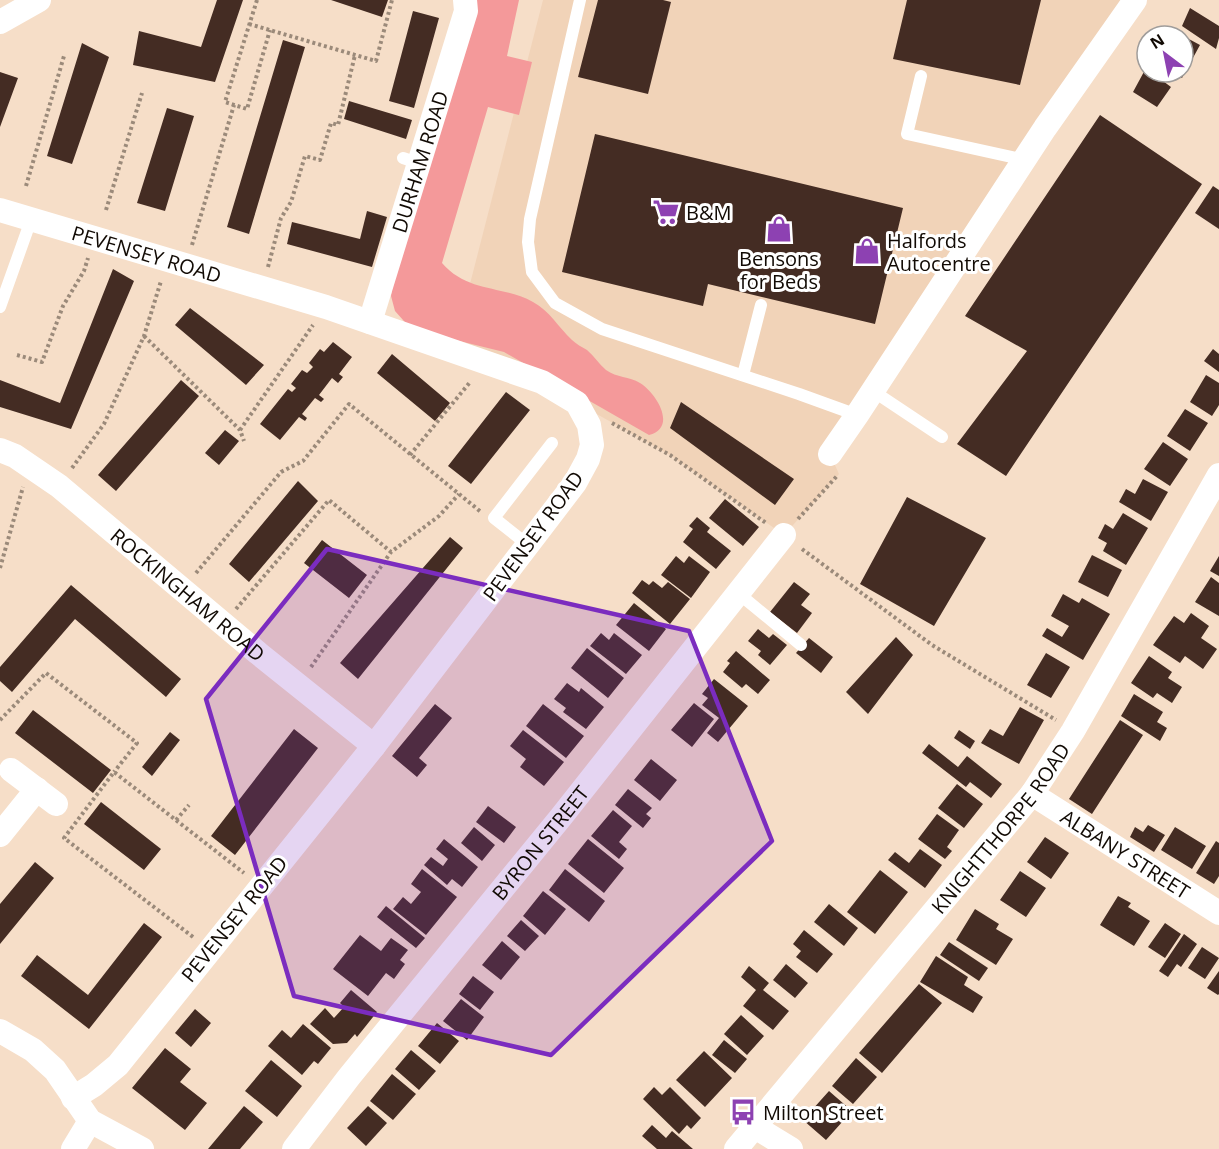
<svg xmlns="http://www.w3.org/2000/svg" width="1219" height="1149" font-family="'Open Sans',sans-serif">
<style>
.built{fill:#f1d3b8}
.green{fill:#f4999a}
.building{fill:#442c23}
.lines{fill:none;stroke-linecap:round;stroke-linejoin:round}
.path{stroke:#9b8a7a;stroke-width:4;stroke-dasharray:3 3;stroke-linecap:butt}
.lane{stroke:#fff;stroke-width:12}
.street{stroke:#fff;stroke-width:24}
.marked{fill:#7b2cbf;fill-opacity:0.2;stroke:#7b2cbf;stroke-width:4.5;stroke-linejoin:round}
.labels{text-anchor:middle;dominant-baseline:central;stroke-width:6;stroke-linejoin:round;paint-order:stroke}
.street-label{font-size:20px;fill:#110a04;stroke:#fff}
.poi-label{font-size:20px;fill:#110a04;stroke:#fff;text-anchor:start}
</style>
<rect width="100%" height="100%" fill="#f6dec8"/>
<path class="built" d="M543,0h592l-305,454 9,20 -55,61 -114,-80 -93,-52 -124,-53z"/>
<path class="green" d="M474,0h45l-12,56 25,6 -13,53 -31,-8 -46,156c26,30 60,22 91,39 17,9 25,25 39,38 4,4 10,7 15,10 7,6 12,14 19,20 11,8 23,6 34,13 16,10 38,44 9,52l-145,-83 -93,-23 -16,-18 -4,-15 4,-24z"/>
<path class="building" d="M217,0h26l-28,82 -82,-17 6,-34 62,16z
M331,0h57l-6,17z
M598,0h65l8,2 -23,92 -70,-17z
M907,0h134l-21,85 -127,-26z
M1190,8l29,18v12l-3,11 -34,-23z
M413,11l26,7 -25,90 -25,-7z
M1174,31l26,14 -18,33 -12,-6h13v-36h-12z
M283,40l22,7 -56,187 -22,-7z
M82,43l27,14 -37,107 -25,-8z
M1146,68l1,4h4l20,15 -14,20 -24,-15z
M0,72l18,6 -18,49z
M349,101l63,19 -6,19 -62,-20z
M167,108l27,8 -29,95 -28,-8z
M1100,115l102,69 -196,292 -49,-32 70,-93 -62,-35z
M595,134l308,74 -28,116 -167,-40 -5,22 -141,-34z
M1213,186l6,4v39l-24,-16z
M367,211l20,6 -15,50 -85,-23 5,-22 68,17z
M113,269l21,12 -63,148 -71,-22v-27l60,23z
M190,308l74,57 -18,20 -71,-60z
M333,342l19,15 -13,17 4,3 -5,6 -6,-5 -13,17 5,4 -3,3 -6,-4 -13,16 5,4 -2,3 -6,-4 -19,23 -20,-16 28,-35 4,3 4,-4 -5,-4 11,-14 5,3 6,-6 -4,-4 11,-14 4,3z
M1213,349l6,5v18l-15,-11z
M392,354l58,49 -15,18 -58,-48z
M1206,375l13,8v22l-7,11 -22,-14z
M181,380l18,16 -83,95 -18,-16z
M506,392l24,18 -59,74 -23,-18z
M681,402l113,77 -19,26 -105,-77z
M1185,409l23,14 -18,28 -23,-15z
M225,430l14,11 -20,24 -14,-12z
M1163,442l25,17 -18,27 -26,-17z
M1143,479l25,13 -17,29 -32,-19 7,-13 9,5z
M298,481l20,20 -69,81 -20,-18z
M907,497l79,41 -52,88 -74,-42z
M725,499l34,28 -16,19 -34,-28z
M1123,513l25,15 -22,37 -23,-14 4,-8 -9,-5 7,-14 8,5z
M697,517l13,11 -3,4 24,19 -15,18 -33,-27 10,-13 -4,-3z
M450,537l13,11 -105,131 -18,-16z
M322,540l45,35 -18,23 -45,-35z
M1092,555l30,15 -14,27 -30,-15z
M676,556l8,7 5,-7 21,16 -19,26 -30,-23z
M1219,556v20l-9,-5z
M1211,577l8,6v33l-24,-14z
M642,580l7,5 4,-4 9,7 6,-6 22,17 -20,25 -38,-31z
M794,582l16,12 -9,11 11,8 -15,20 -27,-21z
M71,585l110,94 -15,18 -91,-78 -63,73 -12,-11v-14z
M1063,594l16,9 3,-5 28,16 -27,46 -41,-24 5,-8 15,9 7,-11 -18,-10z
M634,603l32,26 -17,22 -33,-26z
M1191,613l18,13 -8,12 16,11 -14,20 -18,-13 -5,7 -27,-18 21,-29 10,7z
M758,629l11,9 4,-4 14,11 -17,20 -12,-10 3,-4 -13,-10z
M601,633l8,7 5,-7 28,22 -16,19 -36,-28z
M896,637l17,18 -45,59 -22,-22z
M809,638l24,19 -12,16 -25,-20z
M587,648l37,30 -16,20 -37,-30z
M736,651l34,29 -12,14 -12,-10 -4,4 -19,-16 7,-9 -3,-2z
M1046,653l24,14 -19,31 -24,-13z
M1149,656l23,16 -4,6 14,9 -10,16 -15,-10 -4,5 -22,-15z
M714,679l34,27 -30,36 -11,-9 12,-15 -17,-13 6,-7 -6,-4z
M567,683l12,9 2,-4 23,19 -18,22 -23,-17 3,-4 -12,-9z
M1134,694l29,18 -6,10 10,6 -7,13 -39,-25z
M694,703l20,16 -22,28 -21,-17z
M435,704l17,14 -33,40 8,7 -10,12 -25,-21z
M543,704l41,32 -18,22 -40,-32z
M1020,707l24,13 -25,44 -38,-21 9,-14 13,7z
M33,710l78,60 -18,23 -78,-60z
M1120,720l23,15 -51,79 -23,-15z
M294,729l24,19 -83,107 -24,-19z
M523,730l41,32 -20,24 -24,-19 6,-8 -16,-13z
M959,730l16,11 -5,8 -16,-11z
M170,732l10,8 -28,36 -10,-9z
M929,744l29,23 9,-11 35,28 -11,14 -21,-16 -4,5 -44,-34z
M651,759l26,21 -17,21 -26,-21z
M957,784l26,20 -19,24 -26,-20z
M628,789l24,19 -6,6 5,4 -8,10 -28,-23z
M101,802l60,47 -17,21 -60,-46z
M488,806l28,21 -12,16 -28,-21z
M613,810l19,16 -13,16 8,7 -8,10 -28,-23z
M937,814l22,16 -12,17 5,4 -7,8 -27,-20z
M1148,825l17,10 -11,17 -24,-15 5,-10 8,5z
M474,827l21,18 -13,16 -21,-18z
M1175,827l31,19 -14,23 -31,-19z
M1045,837l24,16 -18,26 -24,-17z
M444,839l34,28 -16,20 -10,-8 -5,6 -23,-20 7,-8 12,9 5,-7 -12,-10z
M588,839l36,29 -20,25 -36,-29z
M1216,841l3,2v33l-5,8 -18,-11z
M920,849l22,16 -17,23 -37,-28 7,-8 14,11z
M35,862l19,16 -54,66v-40z
M422,869l35,28 -31,38 -33,-26 10,-12 8,7 10,-12 -10,-8z
M565,869l40,32 -16,21 -40,-32z
M880,870l28,22 -33,42 -28,-22z
M1020,871l26,17 -20,29 -26,-17z
M543,891l23,18 -21,26 -22,-19z
M1118,896l13,7 -3,4 22,14 -16,25 -34,-21z
M829,904l29,24 -14,18 -30,-24z
M386,906l39,32 -9,10 -39,-31z
M975,909l24,15 -3,5 17,10 -17,26 -40,-25z
M521,920l18,16 -14,15 -18,-15z
M144,923l18,14 -73,92 -68,-53 16,-21 51,40z
M1165,923l16,11 -16,24 -17,-11z
M804,930l29,24 -16,19 -21,-16 5,-6 -8,-7z
M1184,934l13,10 -16,23 -4,-3 -9,13 -9,-6z
M360,935l21,16 10,-13 17,12 -8,10 5,4 -11,15 -8,-6 -18,23 -35,-27z
M502,941l18,16 -19,23 -19,-15z
M949,942l39,26 -9,13 -39,-26z
M1202,947l17,11 -14,21 -17,-11z
M936,956l32,21 -4,8 19,12 -10,16 -53,-31z
M786,964l22,19 -13,15 -22,-18z
M749,966l20,17 -6,7 26,21 -16,19 -30,-24 13,-16 -15,-13z
M1219,971v23l-1,1 -11,-7z
M473,976l21,16 -14,18 -21,-16z
M919,984l23,19 -60,70 -23,-20z
M351,990l26,22 -20,25 -2,-3 -8,9 -14,1 -23,-20 15,-16 9,10 10,-11 -4,-4z
M461,999l23,18 -17,23 -24,-19z
M195,1009l16,14 -20,24 -16,-14z
M741,1015l23,21 -17,19 -23,-21z
M437,1023l22,18 -19,23 -22,-18z
M303,1024l28,24 -13,16 -4,-3 -12,14 -34,-29 14,-16 9,8z
M724,1040l23,19 -12,14 -23,-18z
M165,1048l26,21 -11,13 27,21 -22,27 -53,-42z
M411,1050l25,21 -17,19 -24,-21z
M704,1051l28,27 -27,29 -29,-27z
M856,1058l21,19 -24,27 -21,-18z
M271,1060l31,26 -25,31 -32,-26z
M392,1074l24,20 -23,26 -23,-19z
M654,1087l8,8 8,-8 31,31 -10,11 -4,-4 -8,9 -36,-35z
M829,1091l23,20 -26,29 -23,-20z
M244,1106l19,16 -23,27h-32z
M368,1106l19,17 -21,23 -19,-18z
M652,1125l14,13 6,-7 21,18h-36l-15,-13z"/>
<g class="lines">
<path class="path" d="M257,0l-32,102 22,7 23,-79
M249,24l127,37 16,-61
M26,186l38,-130
M106,210l36,-117
M192,245l42,-140
M268,267l13,-49 10,-16 14,-46 15,4 11,-37 7,2 17,-70
M144,336l96,94 4,11
M17,355l25,7 21,-56 21,-35 4,-13
M612,423l58,32 96,68
M240,430l73,-105
M410,455l61,-74
M72,468l32,-44 40,-88 17,-55
M798,519l39,-43
M802,549l130,96 124,75
M0,568l23,-81
M196,573l85,-101 22,-11 46,-57 132,108
M236,609l93,-109 62,52
M311,667l80,-115 48,-36 20,-22
M0,720l46,-47 91,70 -23,29
M176,820l13,-15
M193,937l-129,-99 50,-66 130,101"/>
<path class="lane" d="M580,0l-50,219 -2,23 4,30 23,31 47,26 197,65 58,21
M921,76l-14,58 118,26
M403,158l15,5
M0,307l31,-87
M743,375l18,-70
M873,391l69,46
M528,545l-34,-27 58,-75
M738,593l63,52"/>
<g class="street">
<path d="M0,22l39,-22"/>
<path id="s1" d="M0,210l326,97 216,75 35,21 12,22 3,20 -4,14 -13,24 -201,263 -256,319 -24,20 -21,13"/>
<path id="s2" d="M370,322l96,-311 -1,-11"/>
<path id="s3" d="M0,450l15,6 44,30 199,167 116,93"/>
<path d="M830,454l27,-39 188,-287 90,-128"/>
<path d="M11,770l45,34"/>
<path id="s4" d="M1032,794l187,119"/>
<path d="M0,835l37,-46"/>
<path d="M0,1031l33,19 22,20 35,51 52,28"/>
<path d="M755,1127l36,22"/>
<path d="M73,1149l17,-28"/>
<path id="s5" d="M294,1149l55,-72 212,-260 223,-282"/>
<path id="s6" d="M736,1149l296,-355 41,-63 146,-256"/>
</g>
</g>
<path class="marked" d="M327,549l362,82 83,210 -221,214 -257,-59 -88,-297z"/>
<defs>
<g id="supermarket-bare" transform="scale(2.07)"><path d="M-6-5.5h2.5l.6 2H6L4.5 2H-2.5L-4.4-4H-6ZM-1.5 3.2a1.3 1.3 0 1 0 .1 0ZM3 3.2a1.3 1.3 0 1 0 .1 0Z" fill="#8d41b2" stroke="#fff" stroke-width="2.5" paint-order="stroke"/></g>
<g id="shop-bare" transform="scale(2.07)"><path d="M-5-2.5h2.3a2.7 3.5 0 0 1 5.4 0H5L5.5 6h-11ZM-1.5-2.5h3a1.5 2.3 0 0 0-3 0Z" fill="#8d41b2" stroke="#fff" stroke-width="2.5" paint-order="stroke"/></g>
<g id="bus-bare" transform="scale(2.07)"><path d="M-5-6H5V4H4V6H2V4H-2V6H-4V4H-5ZM-3.5-4V0h7V-4ZM-3.5 1.2v1.5H-2V1.2ZM2 1.2v1.5H3.5V1.2Z" fill="#8d41b2" stroke="#fff" stroke-width="2.5" paint-order="stroke"/></g>
</defs>
<g fill-rule="evenodd">
<use href="#supermarket-bare" x="666" y="212"/>
<use href="#shop-bare" x="779" y="229"/>
<use href="#shop-bare" x="867" y="251"/>
<use href="#bus-bare" x="743" y="1112"/>
</g>
<g class="labels">
<g class="street-label">
<text stroke="none"><textPath href="#s2" startOffset="168">DURHAM ROAD</textPath></text>
<text stroke="none"><textPath href="#s1" startOffset="153">PEVENSEY ROAD</textPath></text>
<text transform="translate(533 536) rotate(-54)">PEVENSEY ROAD</text>
<text stroke="none"><textPath href="#s3" startOffset="238">ROCKINGHAM ROAD</textPath></text>
<text stroke="none"><textPath href="#s6" startOffset="416">KNIGHTTHORPE ROAD</textPath></text>
<text stroke="none"><textPath href="#s5" startOffset="393">BYRON STREET</textPath></text>
<text stroke="none"><textPath href="#s4" startOffset="111">ALBANY STREET</textPath></text>
<text transform="translate(234 919) rotate(-51)">PEVENSEY ROAD</text>
</g>
<g class="poi-label">
<text x="686" y="212">B&amp;M</text>
<text x="887" y="240">Halfords<tspan x="887" dy="23">Autocentre</tspan></text>
<text x="779" y="258" text-anchor="middle">Bensons<tspan x="779" dy="23">for Beds</tspan></text>
<text x="763" y="1112">Milton Street</text>
</g>
</g>
<g transform="translate(1165 54) rotate(328)"><circle r="28" fill="#ffffff" stroke="#a09d9b" stroke-width="1.5"/>
<path d="M0-4.5L10 22L0 15L-10 22Z" fill="#8d41b2"/>
<text y="-9" font-size="16" font-weight="bold" text-anchor="middle" fill="#110a04">N</text>
</g>
</svg>
